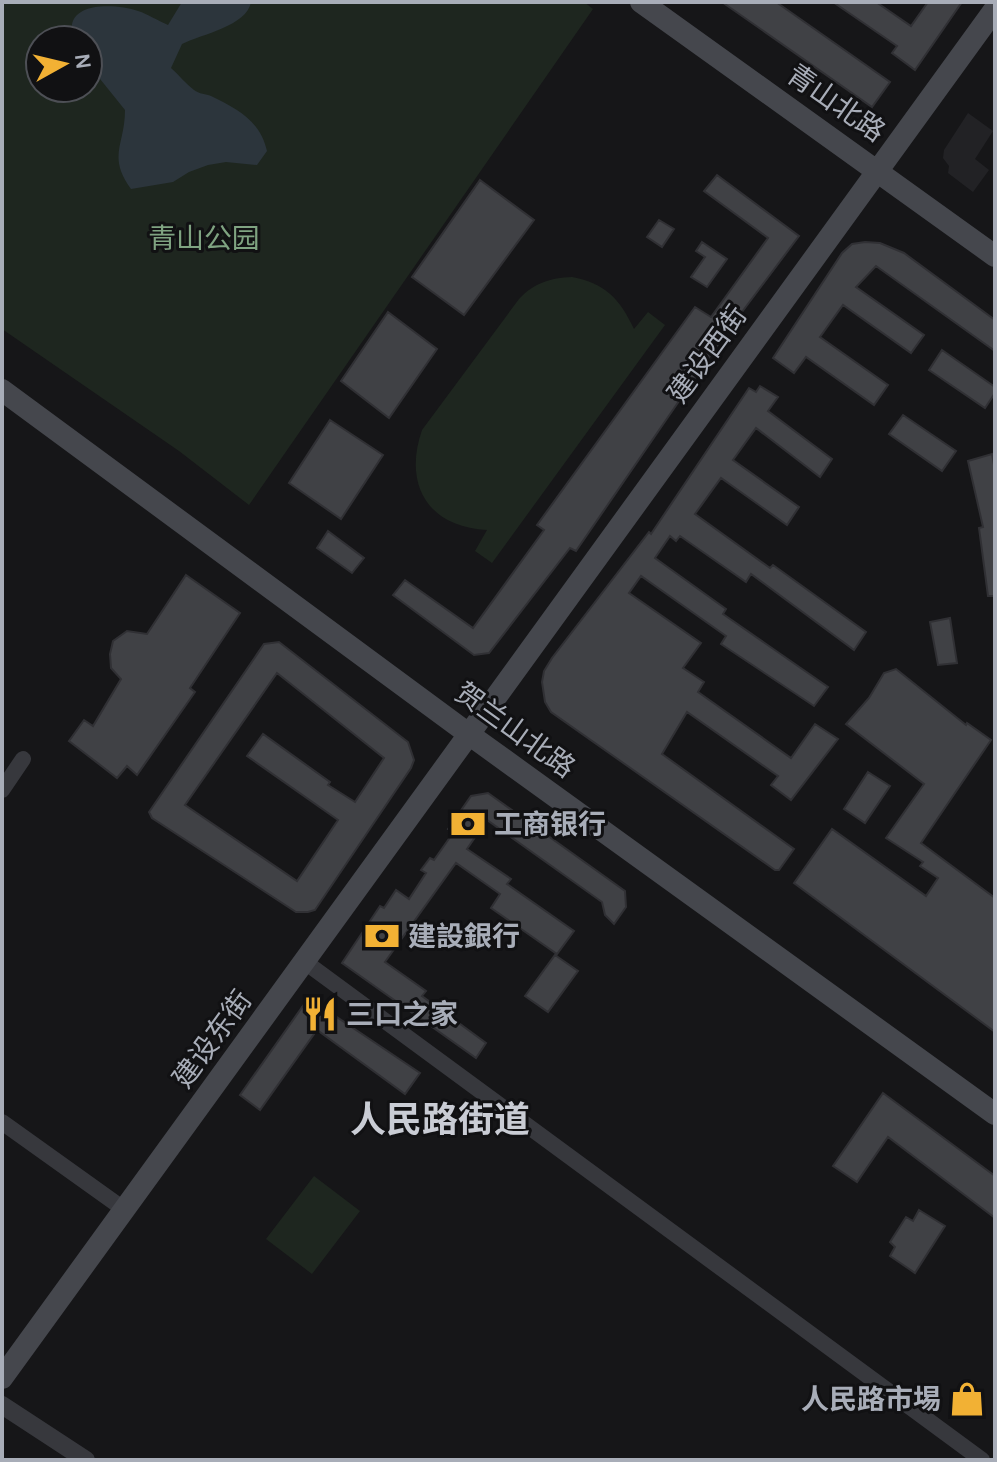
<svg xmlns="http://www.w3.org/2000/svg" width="997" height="1462" font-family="Karla,'Noto Sans SC',sans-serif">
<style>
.built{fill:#222225}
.green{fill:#1e261f;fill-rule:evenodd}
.water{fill:#2c353c}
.building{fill:#404145;stroke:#303034;stroke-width:2;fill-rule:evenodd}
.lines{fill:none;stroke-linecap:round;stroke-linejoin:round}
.minor{stroke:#37383d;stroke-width:16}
.tertiary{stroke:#37383d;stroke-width:18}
.secondary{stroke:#45474d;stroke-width:22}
.labels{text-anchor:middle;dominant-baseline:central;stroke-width:6;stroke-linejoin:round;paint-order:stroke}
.street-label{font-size:28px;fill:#a8adb8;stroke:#111113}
.park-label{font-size:28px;fill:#7fa381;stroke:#111113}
.poi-label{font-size:28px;font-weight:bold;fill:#a8adb8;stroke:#111113;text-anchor:start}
.district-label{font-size:36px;font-weight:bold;fill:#c9ccd4;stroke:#111113}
</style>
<rect width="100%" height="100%" fill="#161618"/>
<path class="built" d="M968,113l25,18 -18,28 14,11 -16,22 -25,-19 1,-7 -6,-8 1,-8z"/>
<path class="green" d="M2,2h582l9,7 -344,496 -70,-54 -177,-122zM40,40h48v48h-48z
M572,277c33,6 48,22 62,52l14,-17 17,13 -173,238 -17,-12 12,-21c-59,-3 -84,-45 -65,-100l97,-131c15,-16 31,-21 53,-22z
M314,1176l46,35 -48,63 -46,-35z"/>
<path class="water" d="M182,2h69c-4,24 -49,32 -69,42l-11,24c8,7 15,16 23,22 5,4 12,4 17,6 26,13 49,24 56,55l-10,14 -31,-3 -18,3 -19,7 -16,10 -42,7c-24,-33 -6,-44 -6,-79l-37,-46v-24h-14c-14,-39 40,-37 64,-29 10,3 20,10 30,14z"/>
<path class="building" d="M722,2h54l114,80 -18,25z
M833,2h43l35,24 17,-24h34l-47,68 -23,-17 5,-7z
M717,175l82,61 -78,104 -145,211 -6,-3 -81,105 -15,2 -81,-60 12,-15 68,48 71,-98 -7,-5 158,-218 16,10 57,-79 -64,-47z
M480,180l54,40 -70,95 -52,-38z
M659,220l15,9 -12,18 -15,-10z
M702,242l25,17 -20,28 -16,-10 14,-20 -9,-6z
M865,242l15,1 24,10 91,67v31l-119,-85 -20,21 68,48 -13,18 -68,-48 -23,32 68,48 -14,20 -68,-48 -12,16 -21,-15 69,-105 10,-9z
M388,312l49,37 -48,69 -48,-37z
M942,350l53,37v6l-10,15 -56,-38z
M760,386l18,11 -10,14 64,48 -12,18 -64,-49 -23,32 66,47 -12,18 -66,-47 -26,36 75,54 3,-3 93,67 -12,18 -103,-76 -5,8 -66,-46 -4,5 -6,-5 -15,22 71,51 -3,5 105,73 -14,19 -93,-62 5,-8 -85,-60 -12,17 72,50 -18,25 21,14 -6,10 93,66 24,-34 23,15 -47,61 -20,-15 7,-9 -91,-64 -25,42 132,95 -15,21h-4l-224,-158 -6,-10 -3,-20 2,-11 8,-13 97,-126 2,2 98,-146 7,4z
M903,415l53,36 -14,20 -53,-37z
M330,420l53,35 -42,64 -52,-36z
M992,454l3,16v126h-7l-9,-68 4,-1 -15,-66z
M328,531l36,27 -12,15 -35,-25z
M186,575l54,38 -50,75 5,4 -58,83 -10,-9 -10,12 -48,-37 15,-21 9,6 28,-47 -10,-11 -1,-14 3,-13 14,-10 20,3z
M950,618l7,45 -19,2 -8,-43z
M279,642l129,100 6,18 -3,8 -96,142 -7,2h-12l-144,-94 -3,-6 115,-168zM277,673l107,85 -29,44 -27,-17 2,-3 -67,-48 -16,22 91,64 -41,61 -112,-76z
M896,669l70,56 1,-2 24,17 -70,103 74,55v134l-201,-149 38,-54 94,67 12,-18 -18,-12 3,-4 -37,-24 38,-54 -78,-60 23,-26 15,-25z
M868,772l22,14 -25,37 -21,-14z
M488,793l137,98 1,16 -12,17 -9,-9 -3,-13 -115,-82 -20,29 44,30 -4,5 67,47 -17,23 -66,-46 9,-14 -44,-31 -71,99 41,29 -4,5 64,47 -10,15 -134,-95 38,-57 4,2 12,-18 13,9 17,-26 -5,-3 9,-12 4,2 19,-27 -5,-4 23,-33z
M555,955l23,16 -30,41 -23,-16z
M310,999l110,74 -15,21 -88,-64 -57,80 -20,-15 65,-92z
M883,1093l112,83v42l-107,-81 -31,45 -24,-16z
M919,1210l26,16 -30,47 -25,-17 5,-9 -5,-5 16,-25 7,4z"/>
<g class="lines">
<path class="minor" d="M2,790l21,-31
M305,962l677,498
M2,1122l123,88"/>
<path class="tertiary" d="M2,1405l84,55"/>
<path class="secondary" d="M641,2l354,254
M2,390l468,345 525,379
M2,1378l993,-1369"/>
</g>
<defs>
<g id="bank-bare" transform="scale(2.76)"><path d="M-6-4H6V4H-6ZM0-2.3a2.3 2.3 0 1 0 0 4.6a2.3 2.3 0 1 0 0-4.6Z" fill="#f2b134" stroke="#111113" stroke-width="2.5" paint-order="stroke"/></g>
<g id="restaurant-bare" transform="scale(2.76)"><path d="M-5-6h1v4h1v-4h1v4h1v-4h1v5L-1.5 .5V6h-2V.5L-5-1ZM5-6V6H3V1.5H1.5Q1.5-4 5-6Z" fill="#f2b134" stroke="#111113" stroke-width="2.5" paint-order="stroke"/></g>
<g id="shop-bare" transform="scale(2.76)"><path d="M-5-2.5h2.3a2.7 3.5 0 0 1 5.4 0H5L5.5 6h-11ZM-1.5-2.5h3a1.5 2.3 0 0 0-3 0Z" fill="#f2b134" stroke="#111113" stroke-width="2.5" paint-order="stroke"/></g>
</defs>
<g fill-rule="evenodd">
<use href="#bank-bare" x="468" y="824"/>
<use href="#bank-bare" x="382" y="936"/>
<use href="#restaurant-bare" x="320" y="1014"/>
<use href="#shop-bare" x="967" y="1399"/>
</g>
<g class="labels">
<g class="street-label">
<text transform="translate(836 103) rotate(35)">青山北路</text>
<text transform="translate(707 354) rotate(-54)">建设西街</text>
<text transform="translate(515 730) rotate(36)">贺兰山北路</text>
<text transform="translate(212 1039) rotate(-54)">建设东街</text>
</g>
<g class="park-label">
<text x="204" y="238">青山公园</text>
</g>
<g class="poi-label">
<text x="494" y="824">工商银行</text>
<text x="408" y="936">建設銀行</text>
<text x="346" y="1014">三口之家</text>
<text x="941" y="1399" text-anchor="end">人民路市埸</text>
</g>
<g class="district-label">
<text x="440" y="1120">人民路街道</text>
</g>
</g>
<rect width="997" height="1462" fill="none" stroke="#a8adb8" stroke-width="8"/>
<g transform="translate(64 64) rotate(82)"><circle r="38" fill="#111113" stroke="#4d4f55" stroke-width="2"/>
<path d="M0-6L14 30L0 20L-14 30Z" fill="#f2b134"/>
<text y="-12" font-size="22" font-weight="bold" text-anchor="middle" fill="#a8adb8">N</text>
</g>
</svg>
